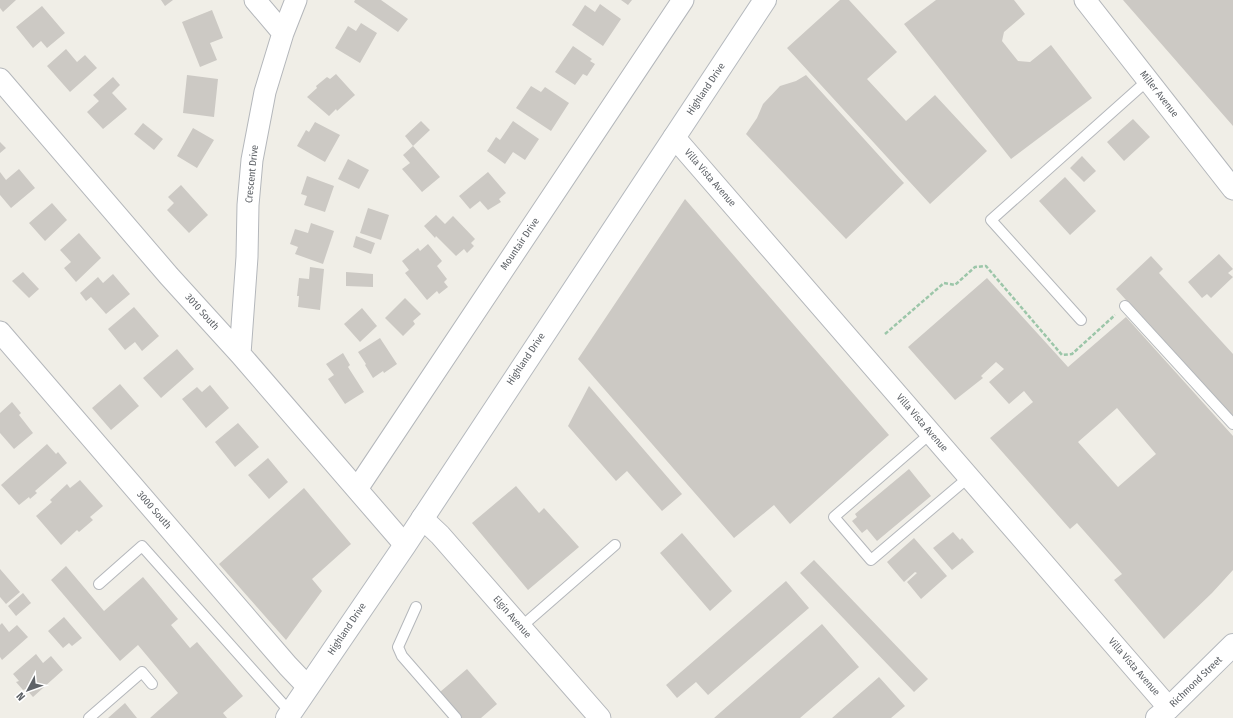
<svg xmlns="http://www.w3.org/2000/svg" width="1233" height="718" font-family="'Fira Sans Condensed',sans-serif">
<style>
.building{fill:#ccc9c4;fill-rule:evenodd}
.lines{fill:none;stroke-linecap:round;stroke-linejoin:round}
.lane-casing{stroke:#b4b7bb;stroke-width:12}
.street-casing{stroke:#b4b7bb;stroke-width:23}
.secondary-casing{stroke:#b5b9be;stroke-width:24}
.path{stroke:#9cc6a9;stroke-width:2.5;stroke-dasharray:4 2;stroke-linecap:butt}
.lane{stroke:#fff;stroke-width:10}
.street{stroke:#fff;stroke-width:21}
.secondary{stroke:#fff;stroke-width:22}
.labels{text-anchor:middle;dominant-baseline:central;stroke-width:3.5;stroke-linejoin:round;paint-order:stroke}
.street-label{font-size:10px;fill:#5e6267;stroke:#fff}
</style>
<rect width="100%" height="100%" fill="#f0eee7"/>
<path class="building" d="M0,0h16l-13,12 -3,-4z
M161,0h12l-8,6z
M355,0h26l27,19 -10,13 -44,-30z
M621,0h11l-4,5z
M840,0h9l48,52 -30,27 39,42 29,-26 52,56 -57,53 -143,-156z
M936,0h78l11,14 -21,18 -2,9 16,20 12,1 21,-17 41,53 -81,61 -107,-135z
M1123,0h110v126z
M600,4l21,15 -18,27 -31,-21 13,-20 10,7z
M42,6l23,27 -18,15 -6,-7 -8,7 -17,-21z
M212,10l11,28 -13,5 7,17 -17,7 -18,-45z
M361,23l16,10 -17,30 -25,-15 13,-22 8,5z
M573,46l19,13 -2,2 5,3 -8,12 -4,-2 -8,11 -20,-13z
M66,49l11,13 8,-7 12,13 -27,24 -23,-26z
M336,74l19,21 -18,16 -1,-2 -7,7 -22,-19 10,-9 -1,-2 11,-9 3,2z
M187,75l31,4 -4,38 -31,-4z
M806,75l98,108 -58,56 -100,-105 11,-16 6,-14 17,-18 16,-5z
M113,77l7,8 -8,8 15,16 -24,20 -16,-17 12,-11 -6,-6z
M531,86l10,6 4,-5 24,16 -18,28 -35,-23z
M1133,119l17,18 -26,24 -17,-19z
M421,121l9,9 -17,16 -8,-10z
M513,121l26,18 -14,21 -12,-8 -8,12 -18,-13 9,-14 4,3z
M315,122l25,13 -15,27 -28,-16 9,-16 3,2z
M143,123l20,16 -9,11 -20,-16z
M193,128l21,12 -17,28 -20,-12z
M0,142l6,6 -6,5z
M413,146l27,31 -18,15 -20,-23 8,-6 -7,-8z
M1082,156l14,15 -12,11 -14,-14z
M348,159l21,11 -10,19 -21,-10z
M19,169l16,19 -24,20 -11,-13v-23l6,8z
M488,172l18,21 -7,6 2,3 -13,8 -8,-9 -10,8 -11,-13z
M307,176l27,10 -9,26 -21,-7 3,-9 -6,-2z
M1065,177l31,34 -26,24 -31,-34z
M181,185l27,30 -19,18 -22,-23 7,-7 -6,-6z
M685,199l204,236 -99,89 -16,-19 -40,33 -156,-179z
M52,203l15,17 -22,21 -16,-18z
M368,208l21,7 -8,25 -21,-7z
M436,215l9,9 8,-8 22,23 -4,4 3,3 -7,7 -3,-4 -8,7 -20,-20 -1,2 -11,-12z
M311,223l23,8 -11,33 -28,-10 3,-7 -8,-3 5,-15 13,4z
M79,233l22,25 -25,24 -12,-14 7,-6 -11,-12z
M356,236l19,7 -4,11 -18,-7z
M428,244l14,17 -5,5 10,13 -3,3 4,5 -9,7 -2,-3 -10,9 -22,-27 4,-3 -7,-9 16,-13 2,3z
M1219,254l14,15 -5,4 5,4 -22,21 -4,-4 -5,4 -14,-16z
M1151,256l12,13 -4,4 74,81v64l-117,-129z
M310,267l14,2 -4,41 -22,-3 1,-11h-2l2,-18 10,1z
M23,272l16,17 -10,9 -17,-17z
M346,272l27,2v13l-27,-1z
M113,274l17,20 -24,20 -15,-17 -5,4 -6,-8 18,-16 5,6z
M987,278l81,89 58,-50 107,119v134l-21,23 -48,46 -50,-59 8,-6 -45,-51 -7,6 -80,-91 43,-36 -9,-11 -15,13 -20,-22 15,-13 -8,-7 -15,14 2,2 -28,22 -47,-53zM1117,408l39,46 -38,33 -40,-45z
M405,298l16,16 -8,7 2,3 -12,12 -18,-18z
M134,307l25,29 -17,15 -7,-9 -10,8 -17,-21z
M362,308l15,18 -17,16 -16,-18z
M380,338l17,26 -13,9 -1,-2 -10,7 -8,-13 1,-1 -8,-12z
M177,349l17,20 -33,29 -18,-20z
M343,353l7,12 -2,2 16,25 -19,12 -17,-25 6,-4 -8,-11z
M120,384l19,22 -28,24 -19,-22z
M210,385l19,23 -23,20 -24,-29 15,-12 5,5z
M589,386l93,108 -20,17 -35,-40 -11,10 -48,-55z
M12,402l9,11 -2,2 14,18 -19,16 -14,-16v-20z
M238,423l21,24 -24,20 -20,-25z
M47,444l9,10 2,-2 9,11 -32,28 2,2 -7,6 -1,-2 -10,8 -18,-20z
M268,458l20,24 -19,17 -21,-24z
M909,469l22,27 -54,45 -10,-12 -5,4 -10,-12 5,-4 -2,-3z
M80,480l23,26 -13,11 3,3 -14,12 -2,-2 -16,15 -25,-29 16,-14 -2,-2 17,-16 3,4z
M516,486l23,27 5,-5 35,39 -51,43 -56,-67z
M304,488l47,56 -39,35 10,12 -36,49 -67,-76z
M953,532l7,8 2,-2 12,14 -22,18 -19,-22z
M682,533l50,58 -22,20 -50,-58z
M914,538l33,38 -26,23 -14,-17 10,-9 -2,-1 -11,10 -17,-20z
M814,560l114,119 -14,13 -114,-119z
M66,566l38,45 39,-34 35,42 -7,6 19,23 7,-6 46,54 -20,17 4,5h-77l28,-25 -40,-48 -18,16 -69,-81z
M0,569l20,23 -14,12 -6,-7z
M786,581l23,27 -101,87 -12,-13 -19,16 -11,-13z
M23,593l8,10 -15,13 -8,-10z
M64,617l18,21 -10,8 -3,-3 -6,5 -15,-17z
M2,623l7,9 8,-7 11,12 -26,23 -2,-3v-32z
M822,624l37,43 -59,51h-86z
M36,654l7,9 8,-7 12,14 -30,27 -7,-8 -3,1 -7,-8 3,-1 -6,-7z
M467,669l30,35 -16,14h-33l-9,-11 8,-7 -7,-8z
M879,677l26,29 -14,12h-59z
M125,703l12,15h-29z"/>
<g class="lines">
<g class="lane-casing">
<path id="lane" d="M1125,306l108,118
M1081,320l-90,-100 157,-140
M931,433l-97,84 37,43 98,-83
M99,584l43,-38 149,167
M416,607l-18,40 4,9 54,62
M521,627l94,-82
M89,718l53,-46 10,12"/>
</g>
<g class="street-casing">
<path id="street" d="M255,0l28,33
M1085,0l148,189
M0,79l169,197 71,78 165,191
M674,137l495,571
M0,332l288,334 20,21
M240,354l7,-97 1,-52 4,-45 13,-68 18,-59 13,-33
M357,489l326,-489
M422,518l18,17 160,183"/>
</g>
<g class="secondary-casing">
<path id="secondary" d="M287,718l118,-173 360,-545
M1157,718l12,-10 64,-63"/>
</g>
<path class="path" d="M885,334l59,-51 11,2 20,-18 11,-1 76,89 10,-1 43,-39"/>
<use href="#lane" class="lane"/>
<use href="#street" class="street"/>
<use href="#secondary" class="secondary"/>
</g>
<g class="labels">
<g class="street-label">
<text transform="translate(706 89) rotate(-56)">Highland Drive</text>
<text transform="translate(1159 94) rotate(52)">Miller Avenue</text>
<text transform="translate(252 174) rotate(-84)">Crescent Drive</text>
<text transform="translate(710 178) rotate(49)">Villa Vista Avenue</text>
<text transform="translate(520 244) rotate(-56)">Mountair Drive</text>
<text transform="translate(202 312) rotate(48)">3010 South</text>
<text transform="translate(526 359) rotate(-56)">Highland Drive</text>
<text transform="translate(922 423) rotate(49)">Villa Vista Avenue</text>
<text transform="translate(154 510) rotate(49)">3000 South</text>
<text transform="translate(512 617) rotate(49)">Elgin Avenue</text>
<text transform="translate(347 629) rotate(-56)">Highland Drive</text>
<text transform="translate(1134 667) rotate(49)">Villa Vista Avenue</text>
<text transform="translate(1196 682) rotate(-44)">Richmond Street</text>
</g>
</g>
<g transform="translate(28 690) rotate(229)" stroke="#ffffff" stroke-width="3" paint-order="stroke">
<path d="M0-3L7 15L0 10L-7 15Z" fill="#5e6267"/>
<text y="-6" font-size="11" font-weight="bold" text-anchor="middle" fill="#5e6267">N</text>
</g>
</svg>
